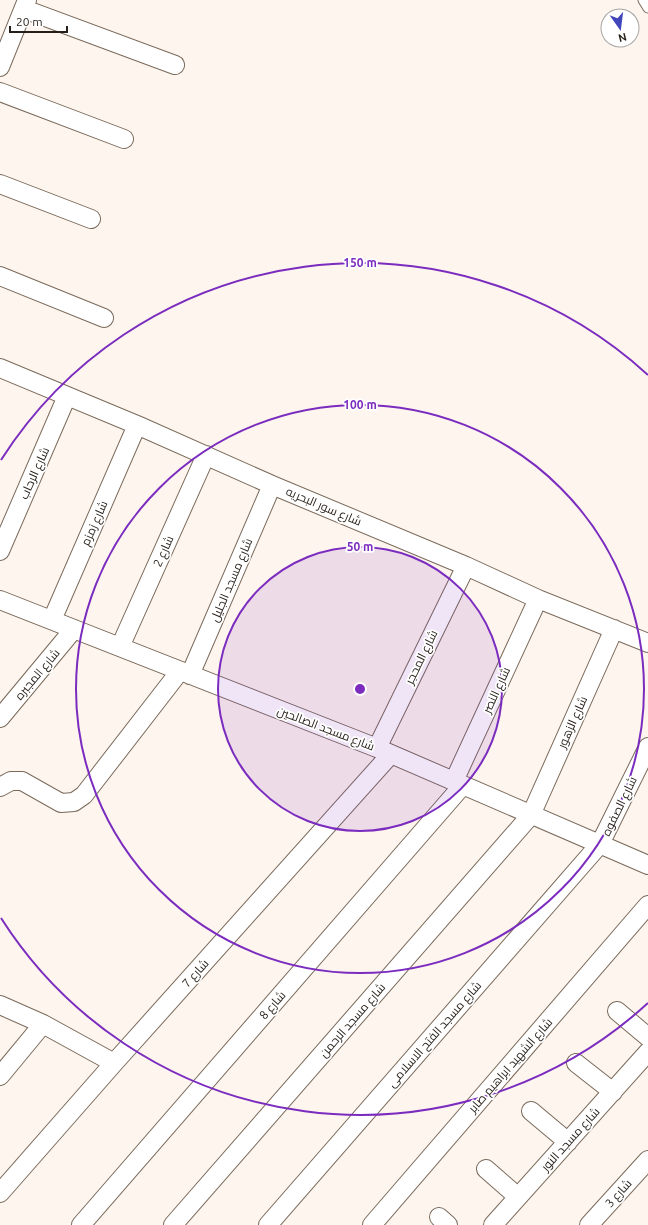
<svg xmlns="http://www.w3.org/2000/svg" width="648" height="1225" font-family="Ubuntu,Cairo,sans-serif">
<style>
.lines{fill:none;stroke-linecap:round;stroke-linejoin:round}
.service-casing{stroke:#7a6a5b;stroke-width:11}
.minor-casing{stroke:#7a6a5b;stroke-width:20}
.service{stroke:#fff;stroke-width:9}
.minor{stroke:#fff;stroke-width:18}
.ring{fill:none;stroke:#7b2cbf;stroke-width:2}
.labels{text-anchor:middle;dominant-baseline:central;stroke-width:3.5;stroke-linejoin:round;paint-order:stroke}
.street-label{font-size:12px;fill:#261f19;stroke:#fff}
.centre{fill:#7b2cbf;stroke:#fff;stroke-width:2}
.ring-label{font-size:12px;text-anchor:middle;font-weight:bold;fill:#7b2cbf;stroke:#fff;stroke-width:3.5;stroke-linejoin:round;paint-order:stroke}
</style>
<rect width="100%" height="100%" fill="#fdf5ee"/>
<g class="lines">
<g class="service-casing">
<path id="service" d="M643,0l5,8"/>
</g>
<g class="minor-casing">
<path id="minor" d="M24,9l151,56
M0,67l27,-67
M0,92l124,47
M0,184l91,35
M0,276l104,42
M0,368l137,57 135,60 194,81 72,33 110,44
M0,551l67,-155
M0,600l377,148 271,117
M52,620l85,-195
M120,647l86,-192
M190,675l82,-190
M0,718l74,-89
M377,748l89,-182
M454,781l84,-182
M0,787l11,-6h11l39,22 13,-1 10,-7 96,-124
M0,1005l43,19 71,39
M617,1011l31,26
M576,1063l37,29
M0,1076l43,-52
M531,1111l37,31
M486,1169l32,28
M0,1193l114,-130 277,-309
M439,1217l9,8
M81,1225l382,-440
M173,1225l358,-410 83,-186
M268,1225l332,-381 48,-97
M372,1225l276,-320
M493,1225l155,-173
M589,1225l59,-65"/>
</g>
<use href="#service" class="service"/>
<use href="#minor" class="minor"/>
</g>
<circle cx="360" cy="689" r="142" fill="#7b2cbf" fill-opacity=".12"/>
<g class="ring">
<circle cx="360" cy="689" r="142"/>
<circle cx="360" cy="689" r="284"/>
<path d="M648 1003A426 426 0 0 1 1 918M1 460A426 426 0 0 1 648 375"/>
</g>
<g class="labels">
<g class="street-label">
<text transform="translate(34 473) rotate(-66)">شارع الرحاب</text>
<text transform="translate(324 506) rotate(23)">شارع سور البحريه</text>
<text transform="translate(94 523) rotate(-66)">شارع زمزم</text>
<text transform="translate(163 551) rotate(-66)">شارع 2</text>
<text transform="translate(231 580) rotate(-67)">شارع مسجد الجليل</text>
<text transform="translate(421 657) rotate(-64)">شارع المحجر</text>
<text transform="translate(37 674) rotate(-50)">شارع المجبره</text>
<text transform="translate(496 690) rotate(-65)">شارع النصر</text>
<text transform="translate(572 722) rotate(-66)">شارع الزهور</text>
<text transform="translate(326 728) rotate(21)">شارع مسجد الصالحين</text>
<text transform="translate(619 806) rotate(-64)">شارع الصفوه</text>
<text transform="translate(195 973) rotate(-48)">شارع 7</text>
<text transform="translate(272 1005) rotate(-49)">شارع 8</text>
<text transform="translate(352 1020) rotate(-49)">شارع مسجد الرحمن</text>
<text transform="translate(434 1034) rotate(-49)">شارع مسجد الفتح الاسلامى</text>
<text transform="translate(510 1065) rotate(-49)">شارع الشهيد ابراهيم صابر</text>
<text transform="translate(570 1139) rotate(-48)">شارع مسجد النور</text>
<text transform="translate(618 1193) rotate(-48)">شارع 3</text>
</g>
</g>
<circle cx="360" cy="689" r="6" class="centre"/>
<g class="ring-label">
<text x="360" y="267">150 m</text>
<text x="360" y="409">100 m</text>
<text x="360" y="551">50 m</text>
</g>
<g transform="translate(620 28) rotate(166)"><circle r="19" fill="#ffffff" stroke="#a8a5a3"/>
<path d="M0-3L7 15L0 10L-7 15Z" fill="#4246bb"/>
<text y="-6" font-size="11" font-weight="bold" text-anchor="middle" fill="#261f19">N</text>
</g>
<path d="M10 26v6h57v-6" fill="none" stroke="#261f19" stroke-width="2"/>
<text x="16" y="26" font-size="12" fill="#261f19" stroke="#ffffff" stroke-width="3" paint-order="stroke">20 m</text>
</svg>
